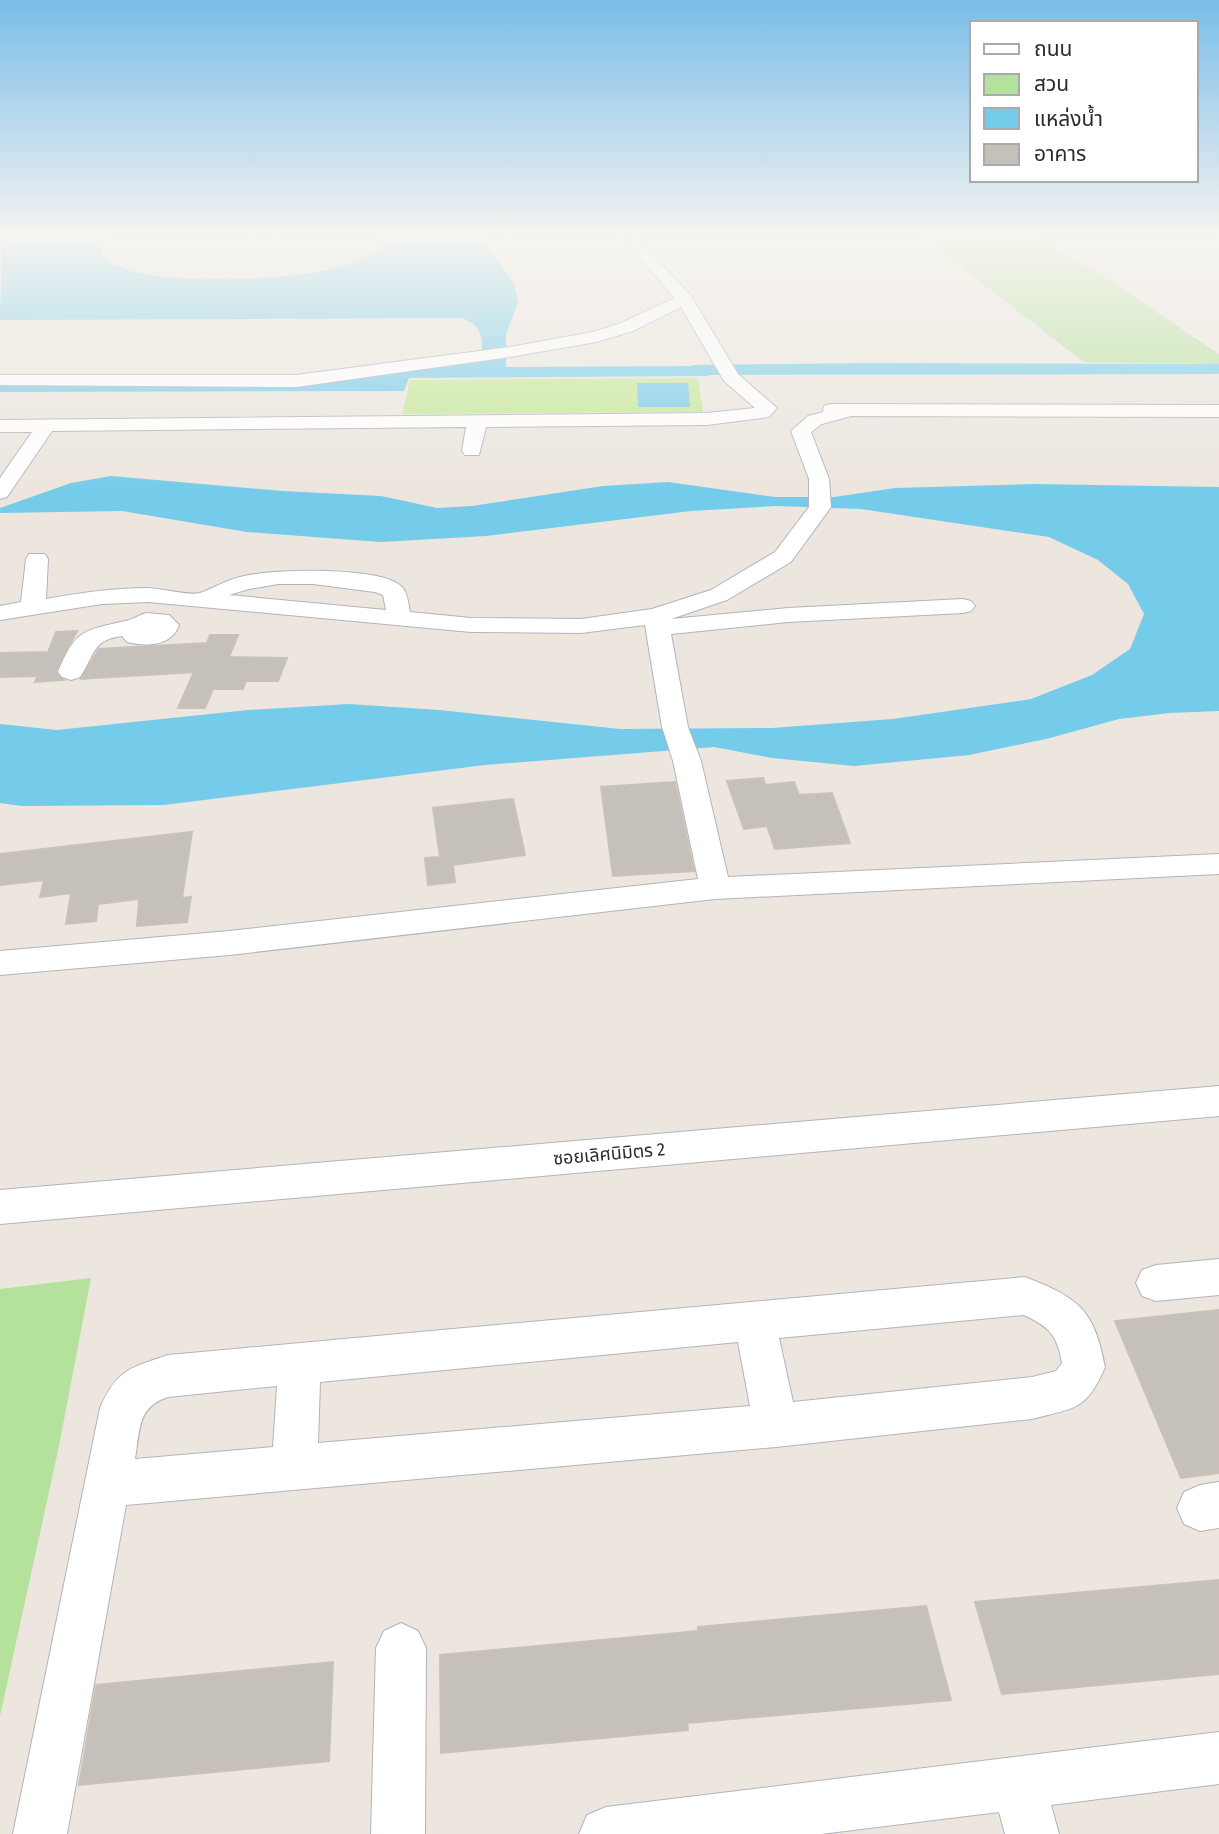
<svg xmlns="http://www.w3.org/2000/svg" width="1219" height="1834" font-family="'Fira Sans Condensed','Noto Sans Thai',sans-serif">
<style>
.green{fill:#b4e19c}
.pitch{fill:#c6e898}
.water{fill:#74cbea}
.lines{fill:none;stroke-linecap:round;stroke-linejoin:round}
.canal{fill:#74cbea;fill-rule:evenodd}
.building{fill:#c5c0b9;stroke:#c8c2b7;stroke-width:2}
.minor-casing{stroke:#b1b4be;stroke-width:2}
.minor{fill:#fff;fill-rule:evenodd}
.labels{text-anchor:middle;dominant-baseline:central;stroke-width:7;stroke-linejoin:round;paint-order:stroke}
.street-label{font-size:18px;fill:#2b2b2b;stroke:#fff}
</style>
<rect width="100%" height="100%" fill="#ece6de"/>
<path class="green" d="M919,235h115l78,47 107,72v10l-135,-2z
M91,1278l-32,168 -59,270v-427z"/>
<path class="pitch" d="M698,378l5,34 -301,2 8,-34z"/>
<path class="water" d="M2,235h110l-9,7 -2,11c24,36 167,27 208,20 25,-3 49,-12 71,-24l4,-14h97l33,49 4,18 -12,33v32l187,-1 16,10 -300,2 -5,13 -404,1v-8l303,1 178,-24c2,-21 3,-35 -19,-43l-462,2z
M637,383h51l2,24h-52z
M111,476l172,15 98,5 56,12 35,-2 131,-20 65,-4 107,15h59l61,-9 139,-4 185,3v224l-49,2 -51,6 -73,20 -77,16 -115,11 -82,-8 -58,-11 -229,18 -321,40 -142,1 -22,-3v-79l57,6 191,-20 101,-6 90,6 181,19 152,-1 121,-9 138,-20 61,-24 38,-26 14,-35 -16,-30 -30,-24 -49,-23 -188,-28 -85,-3 -85,5 -205,25 -105,6 -134,-10 -125,-21 -122,2v-5l71,-25z"/>
<g class="lines">
<path class="canal" d="M874,363l345,1v10l-526,1 -8,-5 8,-5z"/>
</g>
<path class="building" d="M77,631l-21,40 8,9 -29,2 3,-6 -38,1v-24l48,-1 8,-20z
M210,635h28l-9,22 58,1 -9,23h-32l-3,8h-30l-8,19h-27l16,-36 -113,7 18,-30 108,-6z
M763,778l2,7 29,-3 5,13 33,-2 18,50 -75,6 -8,-23 -23,3 -17,-48z
M675,782l19,89 -81,5 -12,-89z
M513,799l12,56 -72,10 2,17 -27,3 -3,-27 15,-1 -7,-49z
M192,832l-10,66 9,-1 -4,25 -50,4 2,-27 -41,5 -2,17 -30,3 5,-31 -31,4 4,-17 -44,5v-31z
M1219,1310v163l-38,5 -66,-157z
M1219,1580v94l-217,20 -27,-92z
M926,1606l25,94 -264,23 1,7 -247,23 -1,-98 258,-24v-4z
M333,1662l-4,99 -250,24 17,-100z"/>
<g class="lines">
<g class="minor-casing">
<path id="minor" d="M246,235h33c-7,7 -27,7 -33,0z
M619,235h15l57,61 47,78 39,34 -8,9 -62,8 -221,2 -7,28h-14l-3,-4 4,-24 -414,4 -45,66 -7,2v-21l32,-46h-32v-12l707,-7 48,-5 -31,-27 -43,-74 -48,24 -37,11 -86,15 -214,30 -296,-2v-10h296l214,-28 83,-15 28,-9 54,-25z
M831,404l388,1v12l-368,-1 -29,8 -11,8 18,47 2,28 -40,55 -64,38 -56,19 117,-11 175,-9 8,2 4,5 -4,5 -8,2 -175,9 -117,12 17,93 13,34 27,116 491,-23v20l-504,25 -486,56 -229,20v-24l229,-20 469,-52 -25,-118 -11,-34 -17,-102 -64,8 -110,-1 -323,-30 -46,2 -102,16v-14l21,-4 5,-43 3,-5h16l3,5 -2,40c33,-6 66,-11 101,-11 12,0 42,8 53,5 14,-5 28,-14 44,-17 29,-7 138,-10 158,11 6,7 6,16 8,25l61,6 110,1 71,-10 59,-19 64,-38 34,-45v-28l-18,-48 17,-15 15,-4 1,-6zM278,584h35l62,8 8,3 3,15 -157,-15 20,-6z
M146,613l23,2 10,10c-7,21 -33,22 -52,17l-5,-6c-31,4 -27,20 -42,41l-9,3 -9,-3 -4,-5c18,-43 25,-41 67,-51 7,-1 14,-6 21,-8z
M1219,1086v30l-1219,108v-34z
M1219,1259v36l-63,6 -14,-5 -6,-13 6,-13 14,-5z
M1025,1277c54,21 69,32 80,90 -18,43 -30,41 -73,52l-256,28 -650,58 -59,329h-54l87,-426c17,-39 30,-40 68,-53zM1024,1315c25,12 33,19 38,48l-6,8 -24,6 -239,25 -14,-64zM738,1342l12,64 -432,37 2,-61zM277,1386l-4,61 -138,12c5,-29 2,-52 33,-62z
M1219,1482v46l-19,3 -16,-7 -7,-16 7,-16 16,-7z
M401,1623l17,8 8,17 -1,186h-54l5,-186 8,-17z
M1219,1732v52l-168,21 8,29h-54l-6,-22 -178,22h-242l8,-19 19,-8z"/>
</g>
<use href="#minor" class="minor"/>
</g>
<linearGradient id="sky" x2="0" y2="1"><stop stop-color="#79bde9"/><stop offset="0.48" stop-color="#f6f4f0"/><stop offset="1" stop-color="#f6f4f0" stop-opacity="0"/></linearGradient>
<rect width="1219" height="492" fill="url(#sky)"/>
<g class="labels">
<g class="street-label">
<text transform="translate(609 1154) rotate(-5)">ซอยเลิศนิมิตร 2</text>
</g>
</g>
<rect x="970" y="21" width="228" height="161" fill="#ffffff" stroke="#aaaaaa" stroke-width="2"/>
<rect x="984" y="44" width="35" height="10" fill="#ffffff" stroke="#aaaaaa" stroke-width="2"/>
<text x="1034" y="56" font-size="21" fill="#2b2b2b">ถนน</text>
<rect x="984" y="74" width="35" height="21" fill="#b4e19c" stroke="#aaaaaa" stroke-width="2"/>
<text x="1034" y="91" font-size="21" fill="#2b2b2b">สวน</text>
<rect x="984" y="108" width="35" height="21" fill="#74cbea" stroke="#aaaaaa" stroke-width="2"/>
<text x="1034" y="126" font-size="21" fill="#2b2b2b">แหล่งน้ำ</text>
<rect x="984" y="144" width="35" height="21" fill="#c5c0b9" stroke="#aaaaaa" stroke-width="2"/>
<text x="1034" y="161" font-size="21" fill="#2b2b2b">อาคาร</text>
</svg>
